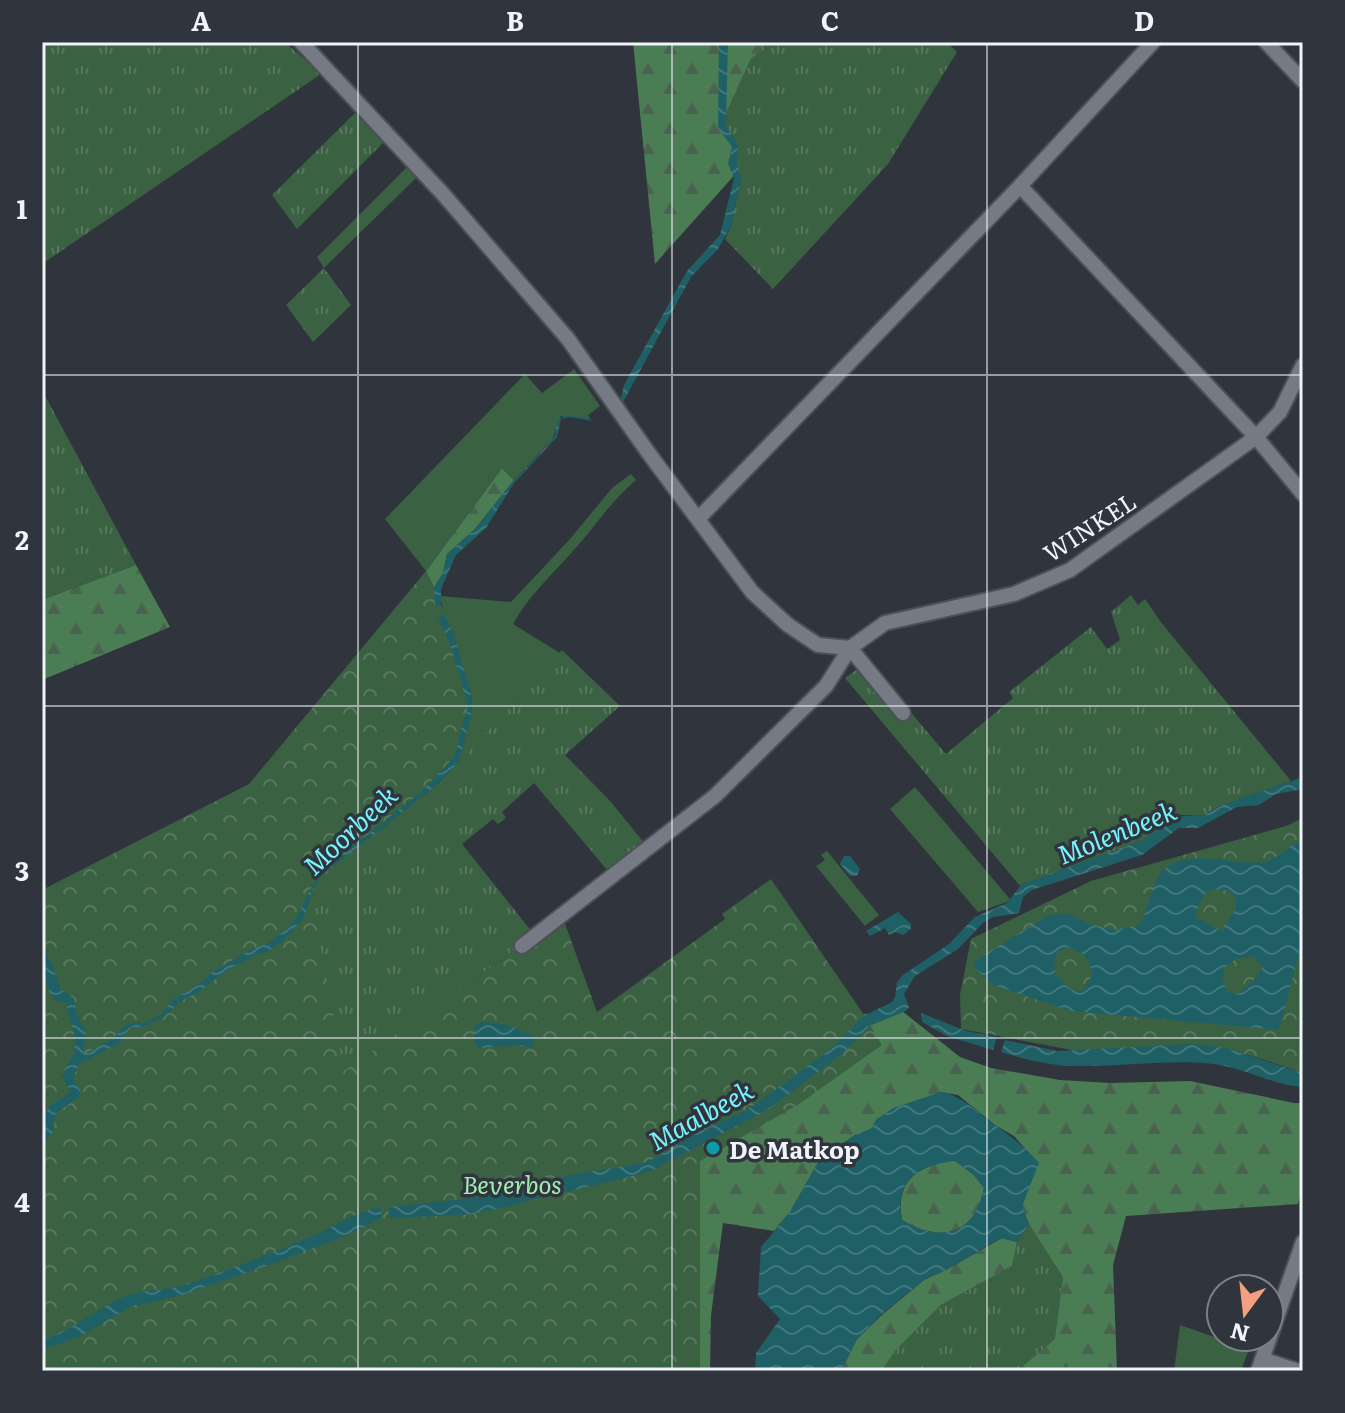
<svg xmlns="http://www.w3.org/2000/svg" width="1345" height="1413" font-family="Literata,serif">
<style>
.grass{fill:url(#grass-tufts)}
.forest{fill:url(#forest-firs)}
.park{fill:url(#park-crowns)}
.garden{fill:#3a6142}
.water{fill:url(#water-waves);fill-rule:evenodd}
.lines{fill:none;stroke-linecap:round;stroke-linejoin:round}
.minor-casing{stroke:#4c5057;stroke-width:18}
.minor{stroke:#767a85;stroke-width:14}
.grid{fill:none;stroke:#f0f3f9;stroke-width:2;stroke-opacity:0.55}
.culture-dot{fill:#0f9aa8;stroke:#30343d;stroke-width:3}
.labels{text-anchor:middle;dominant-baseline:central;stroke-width:7;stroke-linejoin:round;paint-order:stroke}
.street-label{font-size:24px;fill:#f0f3f9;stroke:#30343d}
.poi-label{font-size:24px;font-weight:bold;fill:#f0f3f9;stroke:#30343d;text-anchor:start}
.park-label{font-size:24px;font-style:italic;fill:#a2edb1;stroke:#30343d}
.water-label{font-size:26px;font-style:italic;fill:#77f3fc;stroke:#30343d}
.neatline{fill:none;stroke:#f0f3f9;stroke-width:3}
.grid-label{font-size:26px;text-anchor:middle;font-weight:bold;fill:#f0f3f9}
</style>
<defs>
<pattern id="grass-tufts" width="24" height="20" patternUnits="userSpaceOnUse" patternTransform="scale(2)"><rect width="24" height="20" fill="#3a6142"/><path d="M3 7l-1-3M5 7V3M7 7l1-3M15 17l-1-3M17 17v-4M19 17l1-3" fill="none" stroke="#57785e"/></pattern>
<pattern id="forest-firs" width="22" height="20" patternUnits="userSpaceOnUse" patternTransform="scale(2)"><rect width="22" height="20" fill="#4b7d55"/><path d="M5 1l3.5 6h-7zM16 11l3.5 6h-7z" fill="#4a6350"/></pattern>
<pattern id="park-crowns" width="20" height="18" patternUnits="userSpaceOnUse" patternTransform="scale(2)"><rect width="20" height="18" fill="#3a6142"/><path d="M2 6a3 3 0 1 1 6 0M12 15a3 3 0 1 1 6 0" fill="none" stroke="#57785e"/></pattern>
<pattern id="water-waves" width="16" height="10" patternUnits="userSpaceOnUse" patternTransform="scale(2)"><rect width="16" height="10" fill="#1e6065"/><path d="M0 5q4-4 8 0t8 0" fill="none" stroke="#3f777c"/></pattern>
</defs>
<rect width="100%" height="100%" fill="#30343d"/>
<path class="grass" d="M42,42h243l36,32 -279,190z
M727,42h220l10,10 -69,112 -115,125 -48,-50 6,-13 10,-47 -15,-53z
M356,112l28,30 -87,87 -25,-34z
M324,268l27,37 -38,37 -27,-37z
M42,390l94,175 -94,35z
M1131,595l7,10 7,-6 15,22 131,160 -73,26 -16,9 -20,-1 -13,4 -12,13 -16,9 -121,45 -175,-208 14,-10 49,41 38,45 67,-56 -4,-6 82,-65 16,22 13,-9 -9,-28z
M562,650l58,56 -55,49 46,47 34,42 -37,27 -74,-88 -32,29 4,6 -8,6 -5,-5 -31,25 70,88 -13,15 -175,125 -302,72 267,-241 4,-14 8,-13 116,-91z
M1029,1224l34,52 -7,63 -39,32h-135l12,-19 47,-47 71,-39 5,-24z"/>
<path class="forest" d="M633,42h130l1,8 -13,8 -27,59 15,53 -84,94z
M502,468l12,12 -39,49 -28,25 -4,19 -9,15 -8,-17z
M136,565l34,62 -128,53v-80z
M902,1011l58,46 31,11 69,12 50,3 80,-2 104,22h9v83l-5,18 -172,12 -13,49 4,106h-100l38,-32 8,-62 -34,-53 -7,-18 16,-43 -24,-27 -19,-11 -37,-30 -17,-3 -64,27 -6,10 -16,6 -35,24 -30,53 -16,19 -51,-8 -12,92 -1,56h-483l484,-249 154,-108z
M954,1160l20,15 10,13c-9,48 -44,55 -82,32 -7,-40 16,-54 52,-60z
M1002,1238l15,4 -5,24 -71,39 -47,47 -12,19h-41l16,-32 26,-25 41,-34 24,-11z"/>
<path class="park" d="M426,571l8,17 7,1v16l13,29 14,45 3,37 -13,47 -26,26 -111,87 -10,19 33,176 175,-124 45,-26 33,91 128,-93 -3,-5 49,-35 93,136 18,30 -83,59 -99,57v210h-658v-481l207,-106z
M1303,818v255c-37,-13 -73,-25 -112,-29l-114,7 -116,-22 -1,-34 11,-56 120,-58 195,-55z"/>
<path class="garden" d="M407,167l10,10 -93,91 -7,-11z
M574,369l26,37 -12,9 2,3 -3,1 -26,-3 -9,24 -38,40 -12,-12 -76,103 -41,-52 140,-145 17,19z
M631,474l5,6c-27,23 -40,46 -63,71 -21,24 -44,44 -60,73l47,29 -102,110 13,-47 1,-18 -18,-64 -10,-19 -4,-19 71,6 59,-63 42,-51z
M915,787l95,112 -3,3 -29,10 -88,-103z
M827,851l52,64 -14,11 -49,-60 9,-6 -4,-5z
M1180,1325l69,24 -8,22h-67z"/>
<path class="water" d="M719,42h9l-2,84 11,16v21l4,16 -10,47 -13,23 -27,28 -68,125 -2,-4 3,-13 63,-114 33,-36 14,-57 -6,-14 4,-17 -14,-19z
M565,415l24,3 3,3 -22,-4 -9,2 -4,18 -43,46 -28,45 -30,27 -15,34v16l-6,1 -1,-18 9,-15 4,-19 28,-25 40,-50 32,-33 8,-11 2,-14z
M444,615l10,19 18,64 -1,18 -13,47 -26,26 -111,87 -8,13 -9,29 -22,24 -14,9 -15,5 -27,15 -28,21 -20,11 -14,14 -21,10h-12l-14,18 -38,19 -6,14 7,12 -1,7 -24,17 -2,18 -11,12v-18l6,-19 23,-15 -9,-15c3,-10 9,-16 12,-25 4,-16 -5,-31 -7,-48 -4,-2 -9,-2 -13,-5 -9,-8 -12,-43 -12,-54l11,22 7,22 14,9 2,13 10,22 -3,22 29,-16 16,-16h16l17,-8 11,-15 25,-14 17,-15 36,-21 19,-7 17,-13 12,-15 20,-41 103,-82 33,-35 14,-52 -18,-61 -12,-27z
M1303,777v12l-27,5 -17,11 -22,2 -39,21h-19l-37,27 -110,35 -9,7 -4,16 -26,4 -9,5 -26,27 -43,27 -11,18 5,13 -3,4 -37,15 -27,28 -73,55 -120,63 -158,38 -28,5 -74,3v-11l94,-10 93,-23 67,-11 12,-5 43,-26 49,-22 80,-58 37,-36 28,-14 3,-5 2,-15 6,-7 46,-31 26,-27 32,-14 15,-19 119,-43 35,-25h26l21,-11z
M1303,841v97l-24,92 -208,-19 -78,-26 -20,-19 3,-6 73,-45 20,-1 20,10 26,6 25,-5c6,-12 14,-44 21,-52 25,-30 81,-2 109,-13 13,-5 19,-16 33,-19zM1218,889l11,2 7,7v10l-14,23 -27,-14 4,-13 7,-12zM1068,947c22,6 32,26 14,44l-11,-1 -16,-16 -1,-12 4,-11zM1251,956l8,5 3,7 -5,9 -19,17 -10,-2 -5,-10 1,-14 12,-9z
M844,856h6l10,13 -3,7h-7l-10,-12z
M898,912l13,12v4l-7,7 -9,-3 -6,3 -4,-7 -15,8 -4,-5z
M921,1013l45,18 31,6 -4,13 -46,-14 -25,-14z
M487,1022l24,4 23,10v10l-4,2 -13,-3 -39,3 -5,-9 4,-16z
M1005,1040l52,11 134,-7 34,4 78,25v14c-31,-2 -58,-19 -89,-23 -45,-5 -90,3 -135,2 -27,0 -52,-6 -78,-14z
M941,1092c24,5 35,20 54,33 17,12 30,22 44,38l-17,43 7,18 -12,18 -16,-4 -53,31 -24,11 -41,33 -26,26 -16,32h-86l1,-18 24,-34 -22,-23 3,-49 29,-35 30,-53 35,-24 16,-6 6,-10 16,-11zM955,1161l19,14 10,13c-9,48 -44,55 -82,32 -8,-39 16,-55 53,-59z
M381,1207v11l-33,17 -77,29 -89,31 -52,12 -53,31 -35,11v-9c28,-9 50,-27 75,-40 22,-12 48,-8 71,-16 43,-15 85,-31 126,-49 23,-9 42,-24 67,-28z"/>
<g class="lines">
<g class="minor-casing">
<path id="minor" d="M301,42l142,152 125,145 82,116 102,137 36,33 30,20 32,3
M1266,42l37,39
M1020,186l236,251 47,57
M698,519l322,-333 133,-144
M850,648l53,65
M522,946l193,-150 111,-110 24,-38 35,-25 129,-29 56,-24 186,-133 24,-25 23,-47
M1262,1359l36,12
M1258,1371l45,-129"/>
</g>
<use href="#minor" class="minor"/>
</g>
<path class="grid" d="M358,42v1329M672,42v1329M987,42v1329M42,375h1261M42,706h1261M42,1038h1261"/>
<circle class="culture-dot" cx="713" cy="1148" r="8"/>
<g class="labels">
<g class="street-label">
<text transform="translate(1089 526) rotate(-33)">WINKEL</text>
</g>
<g class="poi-label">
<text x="729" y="1148">De Matkop</text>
</g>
<g class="park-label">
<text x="512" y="1183">Beverbos</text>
</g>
<g class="water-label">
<text transform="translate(349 829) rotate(-43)">Moorbeek</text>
<text transform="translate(1116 831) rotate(-22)">Molenbeek</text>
<text transform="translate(700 1114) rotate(-29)">Maalbeek</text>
</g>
</g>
<rect width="1345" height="1413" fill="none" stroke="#30343d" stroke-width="88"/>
<g transform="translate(1245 1313) rotate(195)"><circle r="38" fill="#30343d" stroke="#7d8088" stroke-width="2"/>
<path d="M0-6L14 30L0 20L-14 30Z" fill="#f3a082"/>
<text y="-12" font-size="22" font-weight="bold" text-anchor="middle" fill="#f0f3f9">N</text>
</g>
<rect x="44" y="44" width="1257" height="1325" class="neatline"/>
<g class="grid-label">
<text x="201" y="31">A</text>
<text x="515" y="31">B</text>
<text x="830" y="31">C</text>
<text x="1144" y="31">D</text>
<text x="22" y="219">1</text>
<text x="22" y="550">2</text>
<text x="22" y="881">3</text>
<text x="22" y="1212">4</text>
</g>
</svg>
